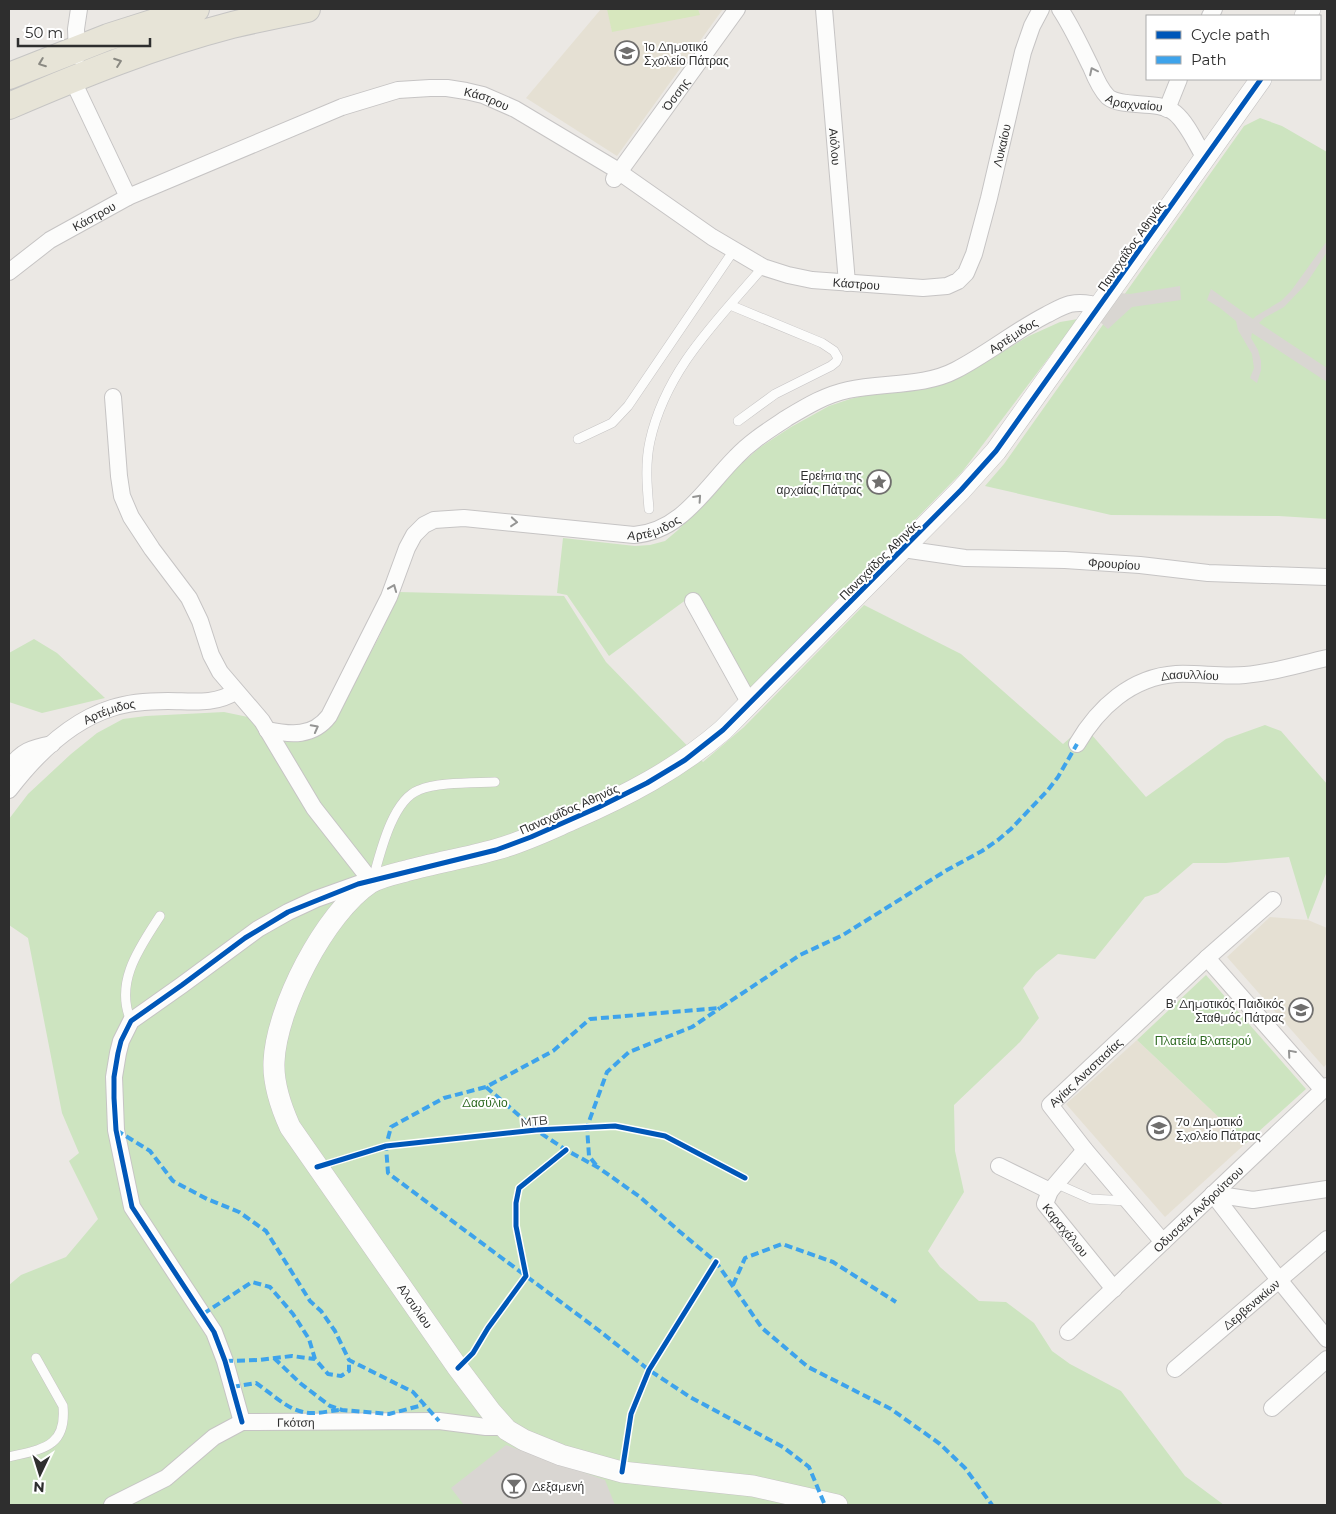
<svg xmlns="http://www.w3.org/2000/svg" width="1336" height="1514" font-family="Montserrat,sans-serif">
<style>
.education{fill:#e5e0d3}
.green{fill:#cde4c0}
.pitch{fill:#d7e7be}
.plaza{fill:#d9d6d2}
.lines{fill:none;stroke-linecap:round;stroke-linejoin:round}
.service-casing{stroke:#c6c4c4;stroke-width:10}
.minor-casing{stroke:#c6c4c4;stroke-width:18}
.tertiary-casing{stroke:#c6c4c4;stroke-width:22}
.primary-casing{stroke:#c6c5c4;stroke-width:28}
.service{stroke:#fcfcfb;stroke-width:9}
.minor{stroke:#fcfcfb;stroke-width:16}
.tertiary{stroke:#fcfcfb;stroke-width:21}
.primary{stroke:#e7e4d7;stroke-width:26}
.quiet{stroke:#3ea3eb;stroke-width:4;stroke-dasharray:8 4;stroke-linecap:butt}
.cycleway-casing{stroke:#fff;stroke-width:8}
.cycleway{stroke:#0057b8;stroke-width:5}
.oneway{stroke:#8a8982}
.oneway2{stroke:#959594}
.labels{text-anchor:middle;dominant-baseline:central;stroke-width:4;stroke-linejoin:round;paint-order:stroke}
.poi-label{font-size:12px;fill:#2e2e2e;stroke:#fff;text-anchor:start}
.street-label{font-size:12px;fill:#2e2e2e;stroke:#fff}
.park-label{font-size:12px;fill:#2c6920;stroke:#fff}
</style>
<rect width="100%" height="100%" fill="#ebe8e4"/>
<path class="education" d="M601,9h122l-106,147 -91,-58z
M1270,917l38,3 19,8v135l-3,4 -97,-110z
M1137,1040l109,103 -81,74 -99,-113z"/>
<path class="green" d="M1260,118l22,8 45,26v367l-48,-3 -168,-1 -126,-29 19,-22 240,-338z
M1078,319l-116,153 -212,216 -56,-94 -85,62 -42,-61 -10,-2 6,-55 72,8 15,-1 15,-4 13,-11 60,-63 21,-19 32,-21 38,-21 21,-7 117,-27 62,-36 31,-14z
M399,592l165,4 42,66 97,100 41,-35 120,-122 97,49 102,90 21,-18 62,71 80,-58 39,-14 16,6 46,53v87l-19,49 -19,-63 -63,6h-33l-35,30 -13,4 -50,62 -37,-5 -22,18 -13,16 16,30 -19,24 -66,63 1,46 9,41 -36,59 12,16 39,34 27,1 28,21 18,28 18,13 51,27 64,85 39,29h-1215v-220l12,-10 45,-18 32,-38 -29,-58 10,-8 -17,-40 -34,-175 -19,-13v-106l19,-25 43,-40 26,-21 26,-14 23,-3 78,-4 24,5 15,18 69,-12 47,-86z
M34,639l23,14 48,45 -63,15 -33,-11v-49z
M1206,975l100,114 -60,54 -109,-103z"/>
<path class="pitch" d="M607,9h91l2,6 -88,17z"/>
<path class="plaza" d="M1327,241v11l-21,32 -22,23 -20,11 -5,5 68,45v14l-75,-49 -1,5 7,12 3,11v9l-4,13 -7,-5 4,-10 -2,-14 -14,-24 -2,-9 -16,-13 -13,-8 4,-11 42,30 3,-3 25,-15 10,-10z
M1180,286l1,14 -49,7 -24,22 -8,-7 20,-29 10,1z
M506,1445l99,35 10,25h-151l-13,-17z"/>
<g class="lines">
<g class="service-casing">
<path id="service" d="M730,305l92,38 12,8 4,7 -2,4 -5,4 -56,28 -37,27
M578,439l34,-16 16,-17 106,-156
M649,509c-2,-22 -4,-46 1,-68 16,-72 67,-120 113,-174
M373,879c7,-25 19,-79 46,-89 18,-8 55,-7 76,-8
M131,1021c-17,-39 9,-74 29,-105
M1057,1184l34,15 36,2
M9,1457c32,-8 58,-9 54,-51l-27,-48"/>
</g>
<g class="minor-casing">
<g id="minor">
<path id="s1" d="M824,9l23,274"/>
<path id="s2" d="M1060,9c12,18 21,38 31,58 4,10 9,22 17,30 15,12 50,2 67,16 13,11 21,31 30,45"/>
<path d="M1210,16l4,-7"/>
<path d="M77,56l-1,-27 3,-20"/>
<path d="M72,79l56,118"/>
<path d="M1167,109l12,-30"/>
<path id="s3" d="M614,179l123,-170"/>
<path id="s4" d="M9,272l41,-32 78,-43 214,-90 56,-17 32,-2h17l19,3 17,4 32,14 97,58 100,70 51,30 25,8 24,5 111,8 24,-2 11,-5 8,-8 8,-19 15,-56 34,-146 9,-26 9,-17"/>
<path d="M113,397l6,79 3,20 9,21 21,32 37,49 11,23 11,34 9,17 42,49 52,87 58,74 -14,2 -42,15 -28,13 -30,17 -76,56 -51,36 -10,20 -3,12 -4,24 2,53 16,77 82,125 11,29 17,61"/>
<path id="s5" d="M903,549l62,9 100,2 75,5 68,8 119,4"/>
<path d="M693,601l56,101"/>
<path id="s6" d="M267,730c24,5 46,7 62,-14l60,-119 18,-49 7,-13 10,-10 10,-5 30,-2 170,17c48,-4 71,-47 102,-78 15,-16 33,-27 51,-39 20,-12 38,-23 61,-28 35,-8 76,-3 108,-20 31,-16 59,-39 90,-55 8,-4 16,-9 24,-11 11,-2 20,-1 30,3"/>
<path id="s7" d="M1077,744c21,-36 54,-67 99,-70 23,-1 46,3 69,1 27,-2 55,-11 82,-17"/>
<path d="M9,768c13,-17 22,-20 43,-24"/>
<path id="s8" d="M9,790c26,-34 61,-69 103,-82 18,-6 38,-7 56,-7 23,0 47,4 67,-9"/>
<path d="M1207,958l116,132"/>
<path id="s9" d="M1085,1150l-35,41 -5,13 69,85"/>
<path d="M999,1166l51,25"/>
<path d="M1213,1194l67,87 47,58"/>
<path d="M1213,1194l40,6 74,-11"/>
<path id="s10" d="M1163,1242l-78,-92 -35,-45 157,-147 66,-58"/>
<path id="s11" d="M1068,1332l259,-246"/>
<path id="s12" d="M1175,1369l152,-130"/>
<path d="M1272,1408l55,-49"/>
<path id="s13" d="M112,1505l54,-27 48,-41 28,-15 197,-1 47,6h18"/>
</g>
</g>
<g class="tertiary-casing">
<path id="tertiary" d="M1305,16l5,-7
M837,1505l-84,-19 -131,-14 -61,-17 -37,-15 -17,-10 -16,-18 -33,-44 -168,-241c-9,-20 -17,-42 -16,-65 2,-54 51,-149 96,-179 10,-6 24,-9 36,-12 29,-8 59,-13 88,-21 27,-7 52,-19 77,-30 55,-24 107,-51 152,-90l238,-240 35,-39 265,-372"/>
</g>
<g class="primary-casing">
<path id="primary" d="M9,76l99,-39 88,-28
M9,106c72,-31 146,-61 223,-81 25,-6 50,-11 75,-16"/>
</g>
<use href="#service" class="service"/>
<use href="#minor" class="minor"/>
<use href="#tertiary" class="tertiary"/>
<use href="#primary" class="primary"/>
<path class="quiet" d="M486,1087l50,43 30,20 33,18 41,29 39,34 37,31 46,66 46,39 83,42 49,35 25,24 27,37
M116,1130l34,21 23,30 34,18 32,13 27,19 44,70 11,10 14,20 14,29 64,32 26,29
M596,1165l-7,-9 -2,-29 20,-55 22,-20 63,-25 28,-19
M733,1285l12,-27 37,-14 51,18 63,40
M203,1314l49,-32 18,5 23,27 16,25 6,20 13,15 13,2 8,-5v-11
M274,1358l26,25 30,23 12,4 47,4 34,-9
M225,1361l34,-1 33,-4 23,3
M232,1387l24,-4c15,10 31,26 47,29 11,3 25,-1 36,-2
M824,1503l-15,-36 -26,-20 -93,-50 -41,-27 -52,-41 -209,-156 -2,-27 5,-19 53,-29 42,-11 67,-36 37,-32 130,-11 80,-53 43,-20 104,-65 35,-19 16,-11 13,-11 37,-39 10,-13 19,-33"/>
<g class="cycleway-casing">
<path id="cycleway" d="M317,1167l69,-21 150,-16 79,-4 50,10 80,42
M458,1368l15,-15 15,-25 38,-52 -10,-50v-23l3,-15 47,-38
M242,1422l-17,-61 -11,-29 -82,-125 -16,-77 -2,-32v-21l4,-24 3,-12 10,-20 51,-36 63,-47 43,-26 70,-28 138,-34 35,-13 68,-30 48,-24 38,-23 38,-30 238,-240 35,-39 265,-372
M622,1472l9,-58 18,-44 67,-108"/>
</g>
<use href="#cycleway" class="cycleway"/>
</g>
<defs><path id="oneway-chevron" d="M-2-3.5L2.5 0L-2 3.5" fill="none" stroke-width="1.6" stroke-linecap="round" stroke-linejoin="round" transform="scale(1.25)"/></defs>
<g class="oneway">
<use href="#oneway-chevron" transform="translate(118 62) rotate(-20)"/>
<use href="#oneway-chevron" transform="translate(42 63) rotate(159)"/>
</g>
<g class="oneway2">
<use href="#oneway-chevron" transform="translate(1093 71) rotate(-116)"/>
<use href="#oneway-chevron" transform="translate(698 498) rotate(-48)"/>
<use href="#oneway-chevron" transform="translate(514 522) rotate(5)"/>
<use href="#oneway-chevron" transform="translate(393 588) rotate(-68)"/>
<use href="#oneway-chevron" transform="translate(315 728) rotate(-28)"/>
<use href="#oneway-chevron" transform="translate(1291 1053) rotate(-131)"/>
</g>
<defs>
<g id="school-ring" transform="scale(1.25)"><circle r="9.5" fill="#fff" stroke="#706f6e" stroke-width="1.5"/><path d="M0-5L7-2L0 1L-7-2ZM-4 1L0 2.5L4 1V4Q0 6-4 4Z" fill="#706f6e"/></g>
<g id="sight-ring" transform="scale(1.25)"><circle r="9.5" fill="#fff" stroke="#706f6e" stroke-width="1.5"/><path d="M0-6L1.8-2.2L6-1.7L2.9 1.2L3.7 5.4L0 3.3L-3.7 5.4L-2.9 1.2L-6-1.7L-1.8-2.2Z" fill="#706f6e"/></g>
<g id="bar-ring" transform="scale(1.25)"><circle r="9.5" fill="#fff" stroke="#706f6e" stroke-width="1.5"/><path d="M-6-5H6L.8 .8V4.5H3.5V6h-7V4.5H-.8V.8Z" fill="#706f6e"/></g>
</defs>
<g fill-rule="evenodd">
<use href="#school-ring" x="627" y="53"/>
<use href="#sight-ring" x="879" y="482"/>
<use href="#school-ring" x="1301" y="1010"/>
<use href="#school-ring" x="1159" y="1128"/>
<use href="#bar-ring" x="514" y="1486"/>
</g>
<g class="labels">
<g class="poi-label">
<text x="644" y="46">1ο Δημοτικό<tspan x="644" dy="14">Σχολείο Πάτρας</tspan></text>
<text x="862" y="475" text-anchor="end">Ερείπια της<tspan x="862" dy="14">αρχαίας Πάτρας</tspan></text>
<text x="1284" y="1003" text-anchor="end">Β' Δημοτικός Παιδικός<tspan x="1284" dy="14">Σταθμός Πάτρας</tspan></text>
<text x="1176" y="1121">7ο Δημοτικό<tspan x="1176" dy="14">Σχολείο Πάτρας</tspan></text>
<text x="532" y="1486">Δεξαμενή</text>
</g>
<g class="street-label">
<text stroke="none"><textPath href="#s3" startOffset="105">Όσσης</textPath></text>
<text stroke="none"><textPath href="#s4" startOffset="522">Κάστρου</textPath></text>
<text stroke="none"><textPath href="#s2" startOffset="128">Αραχναίου</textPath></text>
<text stroke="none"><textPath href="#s1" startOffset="138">Αιόλου</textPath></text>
<text stroke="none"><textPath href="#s4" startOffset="1189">Λυκαίου</textPath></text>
<text stroke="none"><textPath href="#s4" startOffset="102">Κάστρου</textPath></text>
<text transform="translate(1131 246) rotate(-55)">Παναχαΐδος Αθηνάς</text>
<text stroke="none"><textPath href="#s4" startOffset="942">Κάστρου</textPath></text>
<text stroke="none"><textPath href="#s6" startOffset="935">Αρτέμιδος</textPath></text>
<text stroke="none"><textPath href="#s6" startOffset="515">Αρτέμιδος</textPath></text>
<text transform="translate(879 560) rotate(-45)">Παναχαΐδος Αθηνάς</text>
<text stroke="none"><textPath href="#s5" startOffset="212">Φρουρίου</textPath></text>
<text stroke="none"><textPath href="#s7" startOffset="140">Δασυλλίου</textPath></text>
<text stroke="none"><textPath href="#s8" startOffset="130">Αρτέμιδος</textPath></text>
<text transform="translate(569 809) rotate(-24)">Παναχαΐδος Αθηνάς</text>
<text stroke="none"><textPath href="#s10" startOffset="226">Αγίας Αναστασίας</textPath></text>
<text transform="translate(534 1121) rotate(-5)">MTB</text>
<text stroke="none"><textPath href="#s11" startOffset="179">Οδυσσέα Ανδρούτσου</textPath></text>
<text stroke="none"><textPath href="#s9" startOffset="101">Καραχάλιου</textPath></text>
<text stroke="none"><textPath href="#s12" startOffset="100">Δερβενακίων</textPath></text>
<text transform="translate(415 1306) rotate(55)">Αλσυλίου</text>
<text stroke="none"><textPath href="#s13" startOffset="209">Γκότση</textPath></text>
</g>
<g class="park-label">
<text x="1203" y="1040">Πλατεία Βλατερού</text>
<text x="485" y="1102">Δασύλιο</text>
</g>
</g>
<rect width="1336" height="1514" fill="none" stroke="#2e2e2e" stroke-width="20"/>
<rect x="1146" y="15" width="175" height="65" fill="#ffffff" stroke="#ababab"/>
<rect x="1156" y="31" width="25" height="8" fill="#0057b8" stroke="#ababab"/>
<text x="1191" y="40" font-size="15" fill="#2e2e2e">Cycle path</text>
<rect x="1156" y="56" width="25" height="8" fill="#3ea3eb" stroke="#ababab"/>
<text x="1191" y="65" font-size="15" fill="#2e2e2e">Path</text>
<g transform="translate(40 1474) rotate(184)" stroke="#ffffff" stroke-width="4" paint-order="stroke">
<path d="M0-4L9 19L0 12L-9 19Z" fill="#2e2e2e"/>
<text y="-8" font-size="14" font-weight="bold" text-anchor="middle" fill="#2e2e2e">N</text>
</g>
<path d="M18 38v8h132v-8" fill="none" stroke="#2e2e2e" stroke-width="2.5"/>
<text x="25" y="38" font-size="15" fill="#2e2e2e" stroke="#ffffff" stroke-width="4" paint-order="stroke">50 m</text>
</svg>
